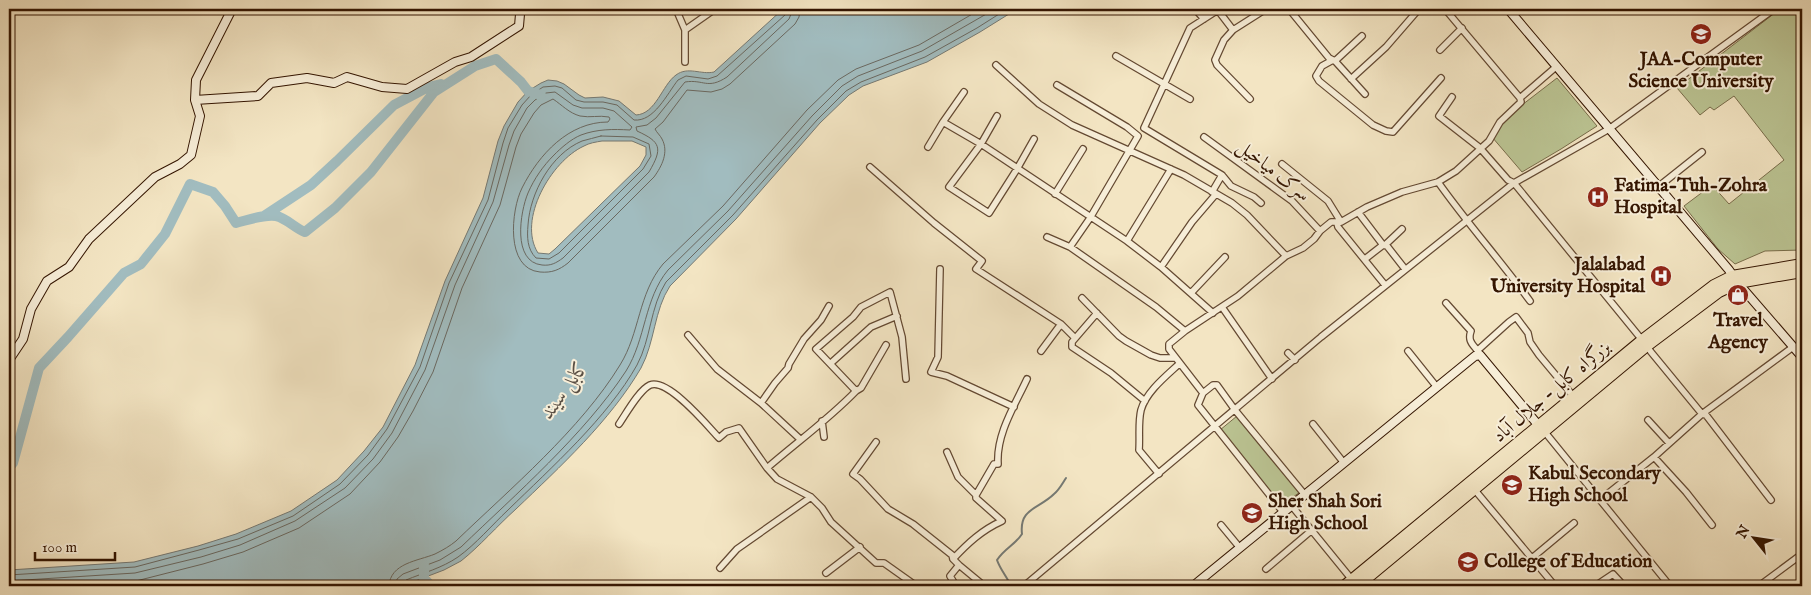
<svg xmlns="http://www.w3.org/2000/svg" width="1811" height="595" font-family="'IM FELL English',Amiri,serif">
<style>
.green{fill:#bbc493;stroke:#786c4a}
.water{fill:#a1bcbf;stroke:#757973;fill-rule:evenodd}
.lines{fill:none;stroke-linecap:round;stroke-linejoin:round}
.shore{stroke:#6a6860;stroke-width:1}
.stream{stroke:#757973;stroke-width:2}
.river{stroke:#a1bcbf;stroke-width:10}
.street-casing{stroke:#644932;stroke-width:8}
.secondary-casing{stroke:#341501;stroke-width:10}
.highway-casing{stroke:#341501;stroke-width:12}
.street{stroke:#f7eed8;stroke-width:5.5}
.secondary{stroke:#f7eed8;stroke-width:8}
.highway{stroke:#f3e5c3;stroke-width:10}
.labels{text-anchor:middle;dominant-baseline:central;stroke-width:4;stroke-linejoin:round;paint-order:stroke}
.poi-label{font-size:19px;font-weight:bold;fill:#341501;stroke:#f7eed8;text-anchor:start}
.street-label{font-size:19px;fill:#341501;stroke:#f7eed8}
.water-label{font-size:20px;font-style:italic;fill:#5a4f44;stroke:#f7eed8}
</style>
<rect width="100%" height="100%" fill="#f3e5c3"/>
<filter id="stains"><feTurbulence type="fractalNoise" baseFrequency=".004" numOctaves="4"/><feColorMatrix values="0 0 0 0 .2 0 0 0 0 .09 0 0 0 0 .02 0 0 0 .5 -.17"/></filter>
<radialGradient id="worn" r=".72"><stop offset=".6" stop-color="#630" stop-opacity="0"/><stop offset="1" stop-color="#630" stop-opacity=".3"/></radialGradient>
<path class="green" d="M1780,9h22v241l-37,1 -30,13 -17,-15 -34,-43 28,-21 17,19 55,-44 -50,-64 -20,14 -4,-3 -10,8 -23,-27z
M1557,78l40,48 -36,23 -39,23 -30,-35 17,-22z
M1237,416l63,76 -18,13 -62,-75z"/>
<path class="water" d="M783,9h234l-37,23 -53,30 -64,24 -14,9 -29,28 -84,96 -66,67c-16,24 -15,56 -29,82 -31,53 -81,99 -125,141 -19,17 -36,37 -55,52l-17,9 -42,16h-393v-16l125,-8 64,-16 38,-12 55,-23 46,-31 27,-29 19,-24 32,-62 30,-84 38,-83 15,-57 6,-15 14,-24 10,-11 13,-8 7,-3 9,1 7,3 15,11 6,3 18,-1 16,4 17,14c20,-1 26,-30 40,-40 12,-9 25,0 38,-3zM602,141h30l14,6v8l-6,11 -85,83 -6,5 -11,-1c-21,-33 13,-92 46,-107 5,-3 12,-4 18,-5z"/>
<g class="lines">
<path class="shore" d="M601,136l32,1 16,7 2,12 -8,13 -84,84 -10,6 -13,-1c-9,-9 -9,-21 -8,-33 2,-32 23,-71 54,-84 6,-2 13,-3 19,-5z
M9,575l126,-8 64,-17 39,-11 55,-23 47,-32 28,-29 19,-26 33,-62 29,-84 39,-83 15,-57 5,-15 14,-23 9,-10 12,-8 12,-1 7,2 14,12 8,2h19l14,3 17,15c20,2 33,-26 44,-40l8,-4 22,3 9,-3 68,-61 1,-6
M9,581l126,-8 66,-16 39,-12 55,-24 50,-33 28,-29 19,-26 33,-63 30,-85 38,-83 16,-57 5,-14 13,-23 8,-8 11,-7 9,-1 18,13 9,3h21l11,3 18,16 -2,3c-17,-1 -33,-1 -49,5 -10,4 -20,13 -27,20 -11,11 -20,24 -26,38 -8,19 -16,69 14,72 9,1 14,-2 21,-7l86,-86c14,-24 12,-30 -12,-41l-1,-4 11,-2 9,-7 29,-36c19,-3 22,8 42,-5l62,-58 4,-10
M31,586l105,-5 67,-17 40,-12 56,-24 51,-34 30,-32 18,-25 15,-26 20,-39 29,-84 38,-83 16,-58 5,-13 13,-21 7,-8 12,-6c9,6 16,14 27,17 10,2 19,-1 29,1l1,2 -2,3c-39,0 -69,32 -86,66 -11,22 -17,81 18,84 12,1 19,-2 28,-9l86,-86c8,-11 15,-25 8,-38 -2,-4 -5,-6 -7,-10l8,-7 24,-32 24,2 11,-3 8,-5 65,-60 4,-7 1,-8
M389,586c1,-23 29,-25 46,-32 8,-4 15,-8 21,-13 54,-52 125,-112 164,-176 20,-32 18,-71 43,-101l60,-58 84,-96 31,-30 18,-11 63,-24 62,-36
M396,586l1,-7 6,-5 37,-14 21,-13c55,-53 123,-112 165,-176 20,-32 18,-72 42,-101l60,-59 84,-95 30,-30 16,-10 64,-25 73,-42
M403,586l3,-6c17,-7 36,-12 52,-23 18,-13 34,-32 50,-47 43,-42 100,-93 129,-145 14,-26 13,-58 29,-83l67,-67 84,-95 29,-29 15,-9 64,-25 52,-29 30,-19"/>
<path class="stream" d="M1011,586c-4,-9 -11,-17 -14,-26 8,-12 18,-15 25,-26 -3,-26 17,-25 32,-40 5,-4 8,-10 12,-16"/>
<path class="river" d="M264,216l47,-31 26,-24 57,-56 34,-18 13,-3
M9,468l4,-5 26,-95 29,-31 56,-64 17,-9 24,-30 25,-50 23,8 12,14 11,17c12,-3 28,-9 40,-7 10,2 19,12 29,16l30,-24 36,-36 63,-80 41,-26 21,-7 25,23 7,9 13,4
M424,565v13l7,8"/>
<g class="street-casing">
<path id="street" d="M676,9l9,21v32
M1195,9l9,10
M1217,9l16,21 33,-21
M1289,9l40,49 6,3 30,33
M1445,9l75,89
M1218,10l-28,18 -46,100 78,47
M685,30l30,-21
M1233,30l-9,10 -9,20 2,5 33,34
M1440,50l22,-22
M1116,56l74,43
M1331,61l-9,5 -6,10 3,5 54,44 13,6 7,1 48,-54
M1335,61l27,-25
M996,65l43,39 33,21 112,50 48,28 15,12 39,41
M1351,79l35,-32 33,-38
M1057,85l70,42 11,9 -48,82 -20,29
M1452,97l-13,19 41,32 28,32 6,3 133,163 4,6 51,62 4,1 65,85
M997,116l-16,28 -32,43 40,26 28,-44 17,-30
M943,122l38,22 146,97 34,26 52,46
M1204,137l88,64 28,30
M928,147l15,-25 21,-30
M1282,164l46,37 13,21
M870,167l64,56 48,38 -6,8 85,55 14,14
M1438,182c29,41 62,78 92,119
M1658,187l44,-35
M1212,192l10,-17 9,11 23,11 7,6
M1055,194l28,-45
M1358,212l25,33 4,1 18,23
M1337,223l1,4 47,58
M1047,237l23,10 86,60 29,24
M1127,241l44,-72
M1385,245l17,-16
M1365,259l18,-14
M1161,267l31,-45 24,-28
M940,269l-2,88 -7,15 16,4 67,31
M1191,293l34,-36
M1082,298l37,38 7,5 25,14 9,3h14
M1446,303l25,28c-4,11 3,14 8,22
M1222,307l50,72
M1097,313l-25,29v5l39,26 34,28
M688,335l29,34 44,34 39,36
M1478,350l31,-28 7,-5 12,16 2,9 9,13 35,42
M1041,351l20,-27
M1408,351l28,35
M1288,353l7,7
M831,363l40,-36 26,-11
M856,391l5,-3 25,-43
M1203,393l-34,-44v-5l16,-13 53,-35 48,-40 17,-8 11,-9 6,-8 11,-9h10l26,-15 35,-15 36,-10 18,-11 33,-30 11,-19 21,-20 -1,-4 37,-32
M761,403l14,-20 13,-15 1,-4 15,-25 17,-19 8,-14
M1648,420l21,23
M822,421l2,16
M619,424c7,-10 20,-34 31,-39 18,-7 57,40 69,53l7,-6 13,-4 28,40 10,11 34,18 11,11 9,14 45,41h8l31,22 2,-1 3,2
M1313,424l31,39
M1544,431l126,155
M876,442l-23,32 7,5 28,30 25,15 39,31 1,4 6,6 -9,11 6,10
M947,452l11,25 18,18
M1654,457l32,35 26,33
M767,468c30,-26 62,-49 89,-77l-40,-42 37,-32 8,-10 29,-15 12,45 4,42
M1159,474l-20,-24c1,-12 -1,-28 2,-40 5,-18 25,-34 38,-46
M1474,489l81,97
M1600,500l54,-43 48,-43 91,-67
M1291,505l62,76
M1283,512l-85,-107 5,-12 10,-8h4l18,25 70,85
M1221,525l19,23
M1532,558l42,-35
M953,559c15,-16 29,-29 49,-38l-26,-23v-3l18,-31h4c-2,-30 17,-59 29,-85
M959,565l23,19
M720,568l17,-19 74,-52
M1266,569l46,-39
M826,573l34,-26
M1024,586l297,-249 193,-154 95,-54 165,-120
M1595,586l18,-12 11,12
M1759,586l43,-32"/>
</g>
<g class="secondary-casing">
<path id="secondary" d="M1508,9l221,261 9,13 64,74
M195,100l63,-4 13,-13 36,-5 27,5 13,-6 35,10 25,2 48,-27 16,-5 48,-31 1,-12 -1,-5
M9,360l14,-21 8,-30 16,-28 22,-14 20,-28 66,-62 25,-13 11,-9 9,-39 -5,-16 1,-20 36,-71
M1193,586l282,-230 5,-1 59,71"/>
</g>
<g class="highway-casing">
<path id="highway" d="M1344,586l298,-246 72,-55 18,-9 70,-12
M1358,586l289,-240 72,-54 19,-9 64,-11"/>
</g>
<use href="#street" class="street"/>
<use href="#secondary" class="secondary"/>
<use href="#highway" class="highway"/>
</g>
<defs>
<g id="university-disc" transform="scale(1.125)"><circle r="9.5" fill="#8f2418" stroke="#f7eed8"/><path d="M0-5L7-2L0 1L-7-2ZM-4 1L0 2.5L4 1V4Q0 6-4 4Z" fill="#fff"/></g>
<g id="hospital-disc" transform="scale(1.125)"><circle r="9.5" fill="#8f2418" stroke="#f7eed8"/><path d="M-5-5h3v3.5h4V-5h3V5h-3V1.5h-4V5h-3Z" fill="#fff"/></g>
<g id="shop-disc" transform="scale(1.125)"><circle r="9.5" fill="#8f2418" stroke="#f7eed8"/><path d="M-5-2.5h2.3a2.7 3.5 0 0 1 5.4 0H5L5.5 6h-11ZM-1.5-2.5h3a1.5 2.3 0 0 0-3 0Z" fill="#fff"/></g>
<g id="school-disc" transform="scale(1.125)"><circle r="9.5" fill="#8f2418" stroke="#f7eed8"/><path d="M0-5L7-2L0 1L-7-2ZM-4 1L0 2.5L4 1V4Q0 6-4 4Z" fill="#fff"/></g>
</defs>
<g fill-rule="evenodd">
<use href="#university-disc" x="1701" y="34"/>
<use href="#hospital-disc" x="1598" y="197"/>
<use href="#hospital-disc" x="1661" y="276"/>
<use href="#shop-disc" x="1738" y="295"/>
<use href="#school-disc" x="1512" y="485"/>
<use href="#school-disc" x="1252" y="513"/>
<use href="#university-disc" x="1468" y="562"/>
</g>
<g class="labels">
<g class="poi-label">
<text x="1701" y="60" text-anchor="middle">JAA-Computer<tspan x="1701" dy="22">Science University</tspan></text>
<text x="1614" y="186">Fatima-Tuh-Zohra<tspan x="1614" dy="22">Hospital</tspan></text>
<text x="1645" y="265" text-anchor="end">Jalalabad<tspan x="1645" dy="22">University Hospital</tspan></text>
<text x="1738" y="321" text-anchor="middle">Travel<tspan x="1738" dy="22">Agency</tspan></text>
<text x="1528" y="474">Kabul Secondary<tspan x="1528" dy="22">High School</tspan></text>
<text x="1268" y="502">Sher Shah Sori<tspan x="1268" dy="22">High School</tspan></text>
<text x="1484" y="562">College of Education</text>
</g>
<g class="street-label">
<text transform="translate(1273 171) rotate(38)">سرک میاخیل</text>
<text transform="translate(1552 392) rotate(-40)">بزرگراه کابل- جلال آباد</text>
</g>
<g class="water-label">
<text transform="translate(565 390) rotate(-54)">کابل سيند</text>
</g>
</g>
<rect width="1811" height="595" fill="none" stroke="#f3e5c3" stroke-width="30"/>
<rect x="10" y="10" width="1791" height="575" fill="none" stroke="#341501" stroke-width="2.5"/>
<rect x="15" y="15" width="1781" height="565" fill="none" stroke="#341501"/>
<g transform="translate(1754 538) rotate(300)" stroke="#f7eed8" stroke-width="4" paint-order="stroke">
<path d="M0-4L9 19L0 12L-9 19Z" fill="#341501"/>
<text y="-8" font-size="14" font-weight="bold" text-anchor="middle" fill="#341501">N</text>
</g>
<path d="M35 552v8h80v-8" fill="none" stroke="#341501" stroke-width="2.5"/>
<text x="42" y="552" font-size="15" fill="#341501" stroke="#f7eed8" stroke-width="4" paint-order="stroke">100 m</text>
<rect width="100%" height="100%" filter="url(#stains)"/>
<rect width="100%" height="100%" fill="url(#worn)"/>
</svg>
